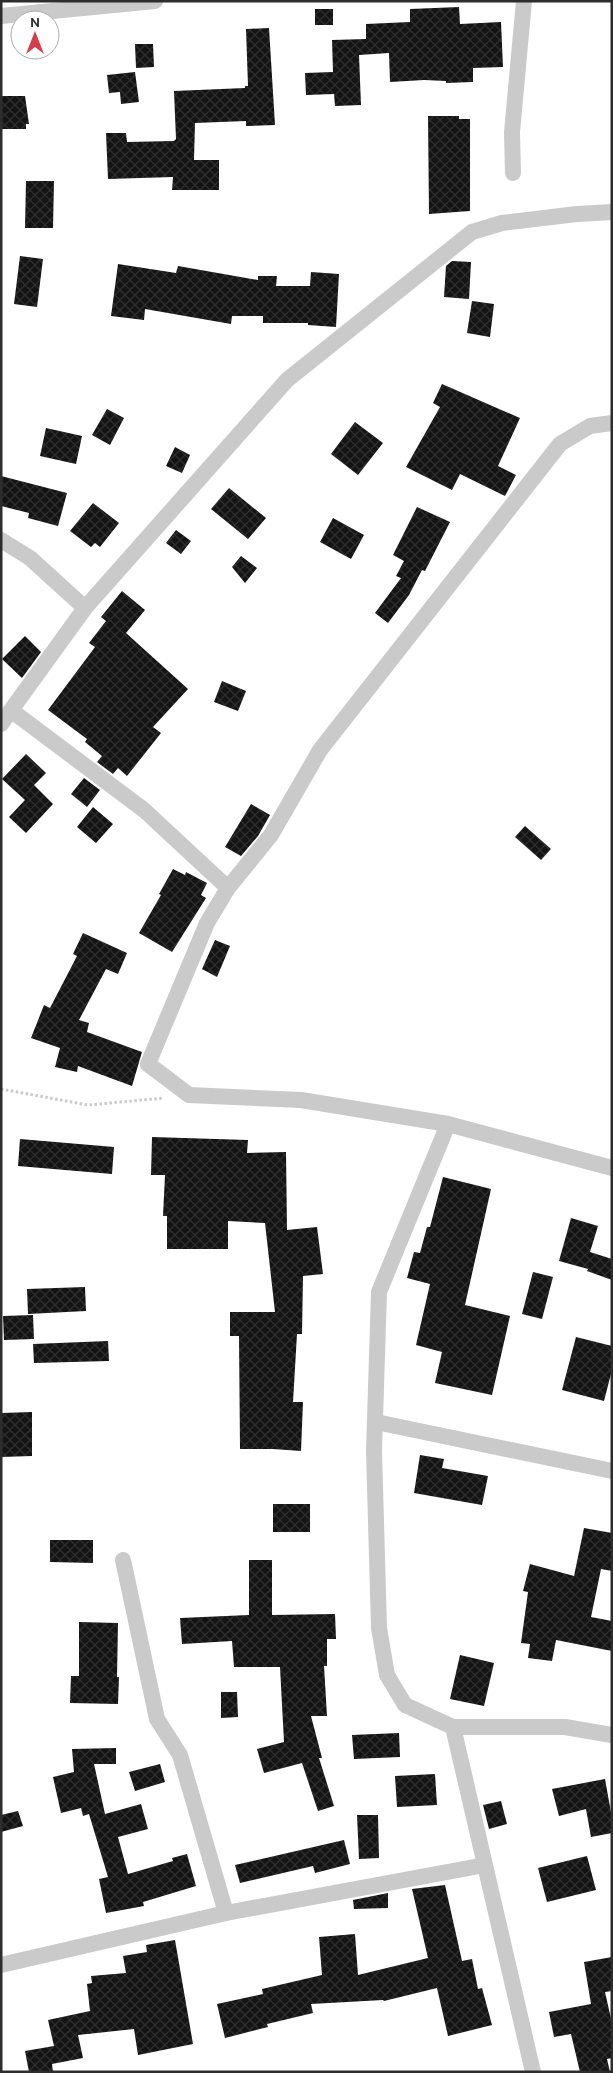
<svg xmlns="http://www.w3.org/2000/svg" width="613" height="2073" font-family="Overpass,sans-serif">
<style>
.building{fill:url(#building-cross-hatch)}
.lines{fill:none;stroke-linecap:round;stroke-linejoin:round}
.path{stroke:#cacaca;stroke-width:3;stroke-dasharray:2.5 2.5;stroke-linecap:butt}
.minor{stroke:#cacaca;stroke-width:16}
</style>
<defs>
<pattern id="building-cross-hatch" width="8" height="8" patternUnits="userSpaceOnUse" patternTransform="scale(1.25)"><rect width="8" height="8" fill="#141414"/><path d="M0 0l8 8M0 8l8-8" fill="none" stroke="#2e2e2e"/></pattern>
</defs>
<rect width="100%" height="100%" fill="#fff"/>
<path class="building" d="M459,7l1,17 41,-2 2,45 -30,1v14l-27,1v-2l-22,-1 -34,2 -1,-29 -30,2 2,50 -26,1 -1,-12 -28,1 -1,-22 28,-1 -1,-32 34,-1v-15l44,-2v-13z
M315,9h18v16h-18z
M269,28l6,97 -29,1v-5l-51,2 -1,37h25v30h-47l1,-13 -65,2 -2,-46h20l1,9 47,-1 2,-2 -2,-48 71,-3v-2h3l-2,-57z
M135,44h18l1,23 -18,1z
M135,72l4,30 -18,2 -1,-12 -11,1 -2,-18z
M1,96h24l4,28h-3v5h-25z
M428,116h31v3h11v92l-41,3z
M26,181h28l-1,47h-28z
M20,256l23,3 -6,48 -23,-3z
M452,261l19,1 -2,37 -25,-2 2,-31z
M118,264l58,9 2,-7 80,14v-4h19l-1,10h34l1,-14 28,2 -3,53 -28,-2v-2h-45v-7h-31l-1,8 -86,-15 -1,11 -33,-4z
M472,301l22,3 -4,33 -23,-4z
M442,384l78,34 -22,48 18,9 -11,21 -45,-22 -8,16 -46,-23 34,-60 -7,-4z
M107,409l17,9 -14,27 -18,-10z
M355,422l28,21 -25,32 -27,-21z
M46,428l36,8 -6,28 -36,-8z
M175,447l15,8 -8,18 -16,-7z
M1,476l66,17 -9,33 -30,-8 1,-5 -28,-7z
M229,488l37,30 -18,21 -37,-30z
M93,503l26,20 -19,24 -5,-4 -4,4 -21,-16z
M417,507l33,15 -25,49 -3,-1 -13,25 -21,28 -13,-10 26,-35 -5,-2 8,-15 -11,-6z
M333,518l31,17 -13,24 -31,-17z
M176,530l15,11 -10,13 -15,-11z
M241,556l16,12 -12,15 -13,-16z
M122,591l23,19 -19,23 62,56 -35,38 8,6 -34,43 -9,-8 -5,6 -16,-12 5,-6 -17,-14 2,-3 -39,-29 47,-63 -6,-4 17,-22 -5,-4z
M25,636l16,16 -19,26 -20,-19z
M222,681l24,10 -8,20 -24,-9z
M26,754l20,19 -12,12 19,19 -27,29 -17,-16 16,-17 -23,-21z
M84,778l16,12 -13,17 -16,-13z
M251,804l19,11 -12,21 -17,20 -16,-9z
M93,807l20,17 -17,19 -19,-16z
M525,826l26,23 -10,11 -26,-23z
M173,869l12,6 1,-3 21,11 -6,12 5,3 -34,54 -33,-19 22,-38 -2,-1z
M83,933l44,20 -9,21 -12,-5 -27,51 10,3 -2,9 55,20 -10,34 -54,-20 -1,6 -22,-5 5,-19 -29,-10 13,-33 6,3 27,-52 -4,-2z
M215,940l15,6 -13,31 -15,-8z
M152,1137l96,3 -1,13 39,-1 1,78 30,-3 6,47 -20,2 -1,58h-5l-4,68h10l-2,49 -28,-2h-33l-1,-113h-9v-24h45l-10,-89 -37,-2v28h-61v-33h-4l2,-41h-14z
M20,1139l94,8 -2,27 -94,-8z
M443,1177l48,12 -26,116 45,11 -18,79 -57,-12 7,-31 -26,-7 14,-61 -23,-6 7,-26 6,1 7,-26h3z
M571,1218l27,8 -8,26 22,7v21l-25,-9 1,-2 -29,-8z
M533,1272l20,5 -11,42 -20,-5z
M85,1287l1,24 -58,3 -1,-25z
M33,1315l1,24 -30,1 -1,-24z
M576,1337l36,9v24l-8,31 -42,-11z
M108,1341l1,20 -75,2 -1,-19z
M32,1412v44l-31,1v-44z
M420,1455l24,4 -2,9 46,8 -6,29 -68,-12z
M273,1504h37v28h-37z
M584,1528l28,5v38l-11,-2 -10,48 21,4v30l-56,-11 -4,21 -24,-3 2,-14 -9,-1 7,-51 -5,-1 7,-27 44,12z
M50,1540h43v23l-43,-1z
M249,1560h23v55l63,-1 1,25h-9v27h-3l3,50h-16l11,42h-3l15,48 -16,5 -16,-48 -38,10 -7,-24 27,-7 -4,-75h-46l-2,-26 -50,3 -2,-26 69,-3z
M79,1622l39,1 -1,54h2l-1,27 -48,-1 1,-27h8z
M460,1655l34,8 -10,43 -34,-7z
M221,1692h16l1,25 -17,1z
M399,1733l1,24 -46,2 -2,-24z
M116,1748v16h-22l11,50 36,-10 7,25 -30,8 10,37 45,-13 -1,-3 15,-4 9,32 -53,16 1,4 -38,7 -7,-34 9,-2 -19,-63 -6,2 -2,-8 -20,5 -8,-36 21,-5 -2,-23z
M160,1764l5,18 -30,9 -6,-19z
M435,1774l2,31 -40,2 -2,-31z
M605,1779l7,39v15l-21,4 -5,-28 -27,7 -7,-27z
M501,1801l6,23 -18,5 -6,-24z
M18,1811l5,15 -22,6v-17z
M357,1815h21l1,43 -20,1z
M344,1840l6,24 -35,9 -2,-7 -73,17 -5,-18z
M587,1856l9,34 -49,12 -9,-34z
M445,1885l17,76 10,-2 6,30 4,-1 10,37 -44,11 -11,-48 -53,13 -1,-1 -72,4 2,9 -46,11 1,3 -43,11 -8,-34 46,-10 -1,-5 60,-14 -3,-38 36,-3 3,41 70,-17 -16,-69z
M388,1893v15l-34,1 -1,-9z
M175,1940l18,104 -55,11 -4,-26 -56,6 5,23 -31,6 1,8h-24l-4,-21 29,-5 -6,-26 42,-9 -3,-27 5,-1 -1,-7 35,-3 -3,-17 24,-4 -1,-7z
M612,1957v34l-7,1 7,31v35l-5,1 3,13h-30l-9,-38 -17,3 -5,-25 42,-8 -7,-42z"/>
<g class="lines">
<path class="path" d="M1,1089l87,16 76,-7"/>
<path class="minor" d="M1,16l154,-15
M513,173l-1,-41 12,-131
M612,423l-22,3 -30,18 -240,306 -49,85 -43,53 -21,35 -59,141 41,31 112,5 147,24 164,44
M1,540l29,18 55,50
M12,711l132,99 84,78
M1,724l84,-116 202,-228 185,-148 30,-9 75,-9 35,-2
M448,1124l-69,168 -5,159 5,177 8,47 18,30 48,22h112l47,8
M376,1422l236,49
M123,1560l34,159 23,36 46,158
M453,1727l80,345
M1,1965l225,-52 259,-48"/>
</g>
<rect width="613" height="2073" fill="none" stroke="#2d2d2d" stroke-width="5"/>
<g transform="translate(35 35)"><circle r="24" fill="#ffffff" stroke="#ababab"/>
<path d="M0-4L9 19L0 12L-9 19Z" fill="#d73c47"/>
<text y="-8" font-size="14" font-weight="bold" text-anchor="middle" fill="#2d2d2d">N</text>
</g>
</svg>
